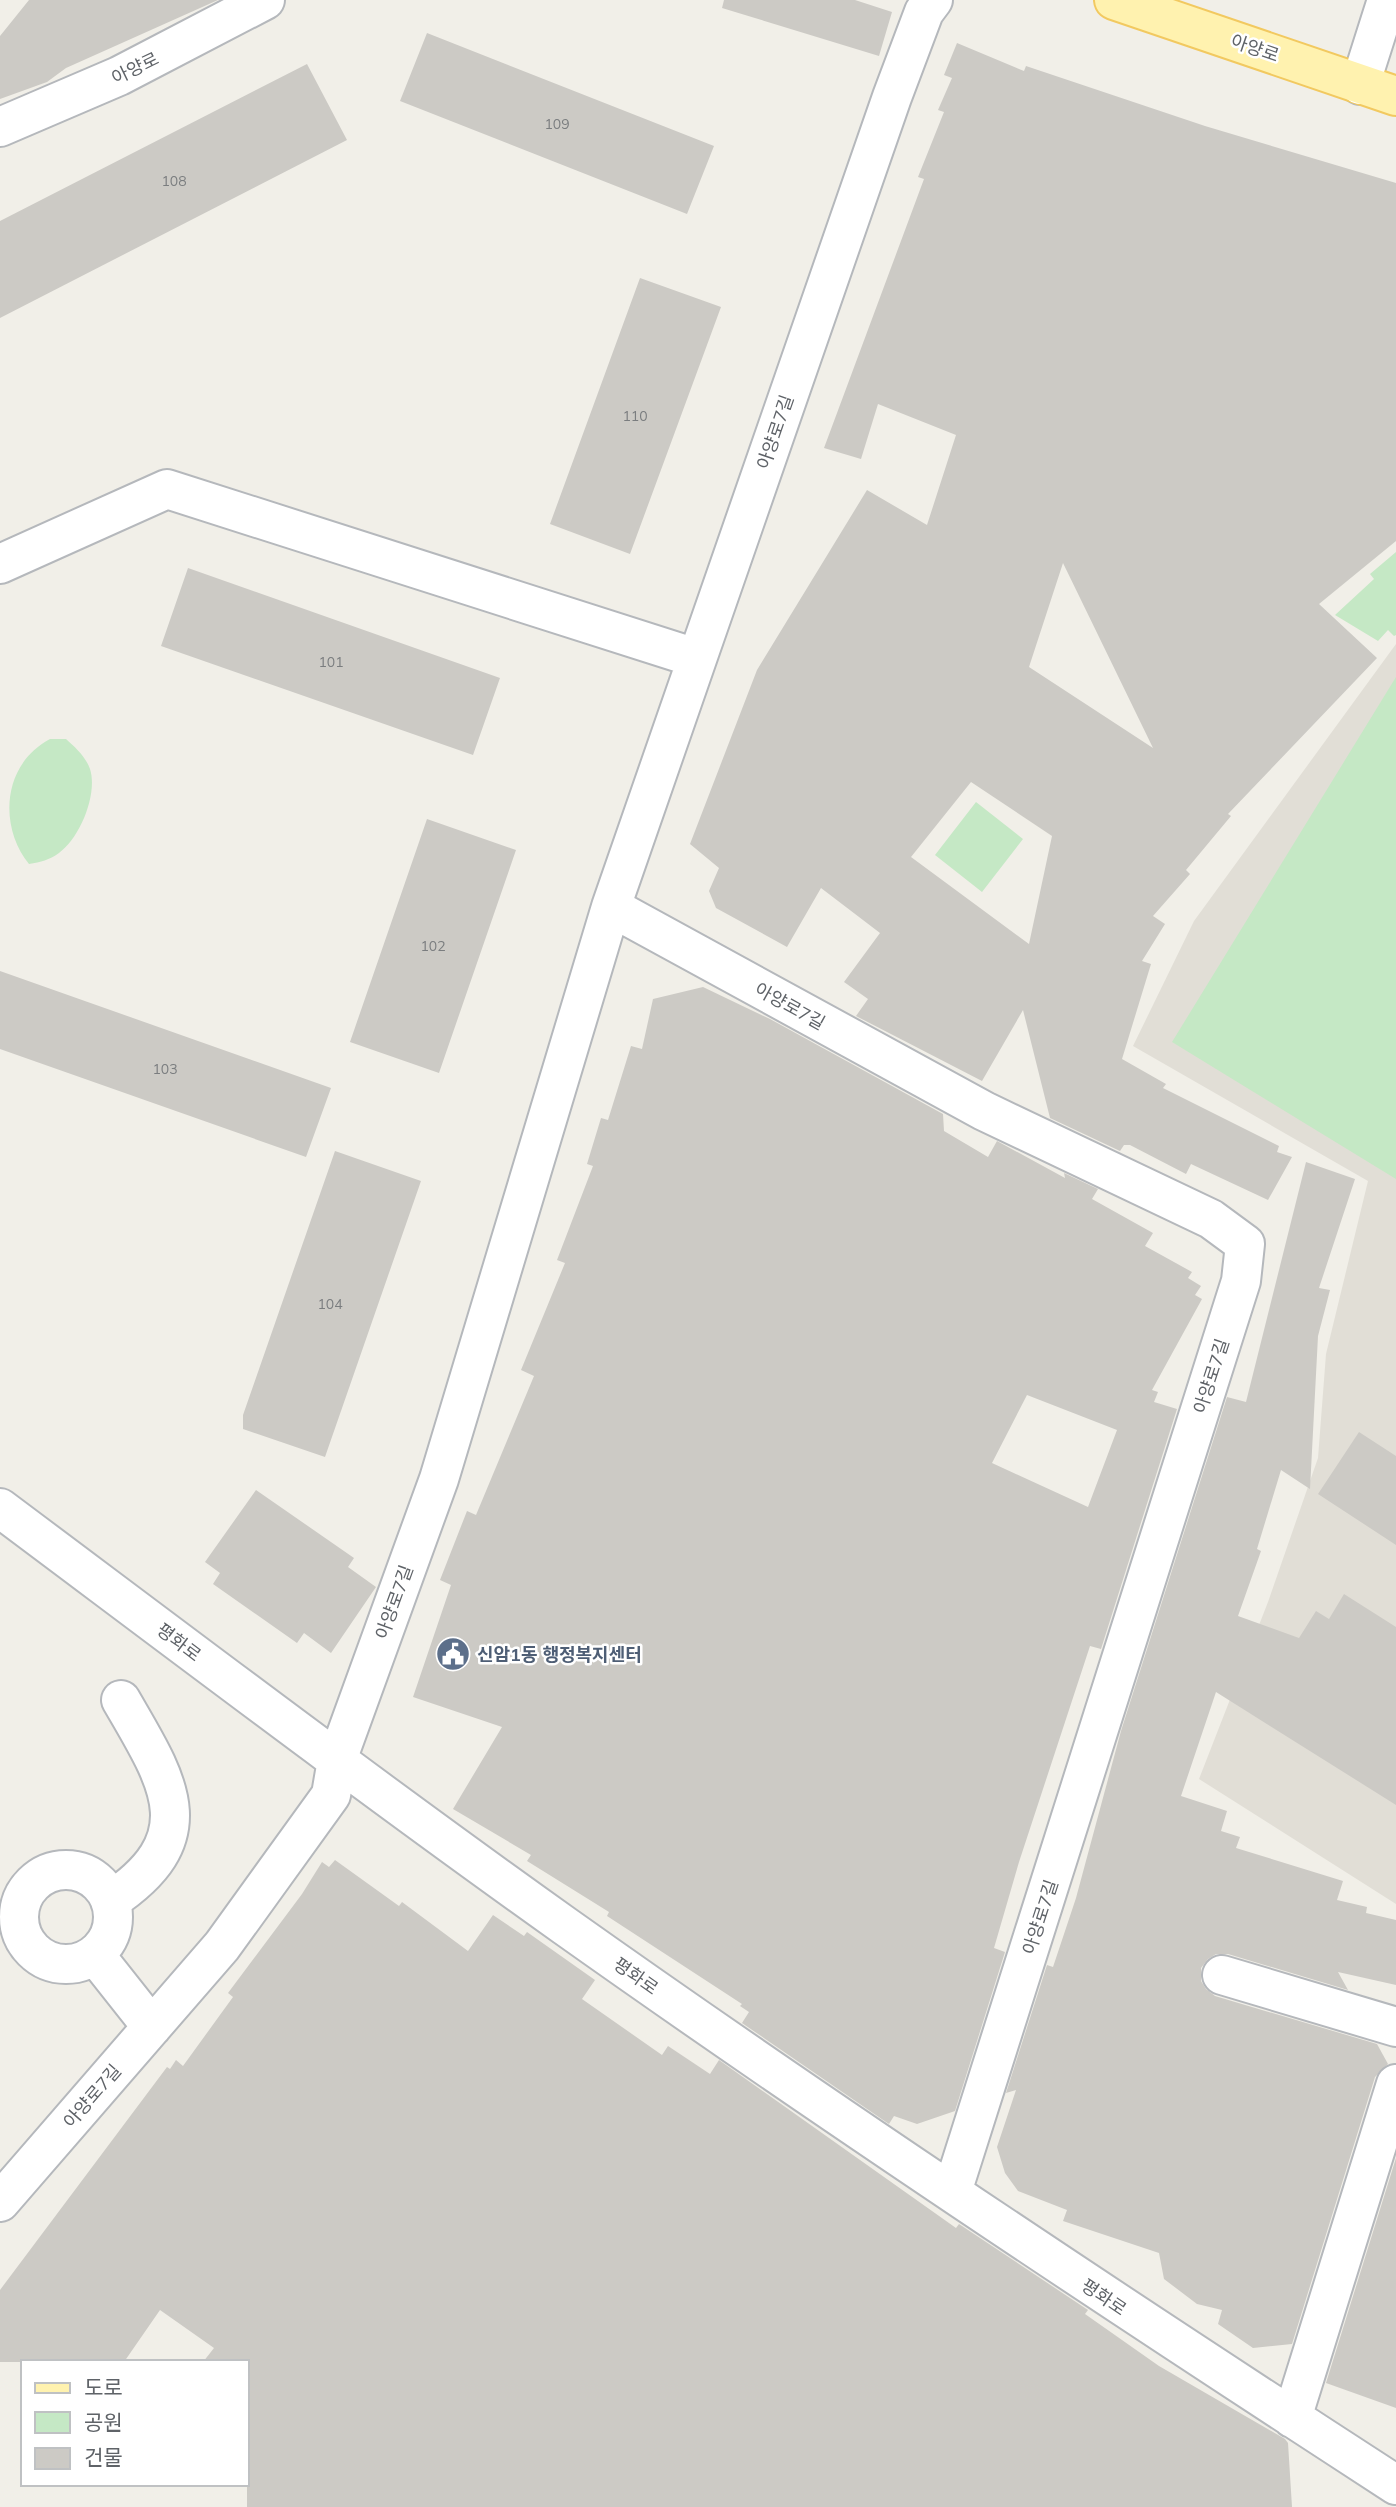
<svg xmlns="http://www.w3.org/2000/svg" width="1396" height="2507" font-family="Mulish,'Noto Sans KR',sans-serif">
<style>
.education{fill:#e1ded6}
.green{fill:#c5e8c5}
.building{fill:#cccac5;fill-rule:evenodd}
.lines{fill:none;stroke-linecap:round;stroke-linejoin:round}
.minor-casing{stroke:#b5b8bc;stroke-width:42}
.major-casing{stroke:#f2c960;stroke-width:42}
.minor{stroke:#fff;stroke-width:38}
.major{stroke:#fff2af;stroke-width:38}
.labels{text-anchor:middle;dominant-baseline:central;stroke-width:5;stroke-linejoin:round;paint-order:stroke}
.number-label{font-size:14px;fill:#7a7d7f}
.street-label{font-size:18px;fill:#5f6368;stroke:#fff}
.service-label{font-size:18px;font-weight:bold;fill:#4e5e75;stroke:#fff;text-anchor:start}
</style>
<rect width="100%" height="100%" fill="#f1efe8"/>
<path class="education" d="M1396,644v1260l-197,-125 69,-177 50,-144 8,-104 42,-173 -235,-135 61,-125z"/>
<path class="green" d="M1396,552v83l-2,1 -6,-6 -10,11 -43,-26 39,-36 -4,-5z
M1396,677v502l-224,-137z
M50,739h16c9,8 20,18 24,30 8,25 -10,69 -31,84 -10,7 -18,9 -30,11 -29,-35 -29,-98 21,-125z
M976,802l47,37 -41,53 -47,-37z"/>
<path class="building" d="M29,0h189l-152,68 -19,14 -47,17v-63z
M724,0h131l37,12 -13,44 -157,-48z
M427,33l287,113 -27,68 -287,-113z
M957,43l67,28 2,-5 179,60 191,57v358l-77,63 58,54 -149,156 3,2 -45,54 4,4 -37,42 12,8 -23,37 9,3 -29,95 44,25 -3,4 116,58 -2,6 15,5 -24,43 -77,-36 -5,10 -56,-29h-6l-4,6 -70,-33 -27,-108 -41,71 -126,-65 12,-17 -24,-17 36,-49 -59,-45 -34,59 -71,-39 -7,-17 10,-23 -29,-24 67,-174 110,-180 60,35 29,-90 -78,-31 -17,55 -37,-11 100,-269 -6,-2 26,-65 -6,-2 14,-32 -8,-3zM1063,563l90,185 -124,-81zM971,782l81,54 -23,108 -118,-87z
M307,64l40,76 -347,178v-97z
M640,278l81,29 -91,247 -80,-30z
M188,568l312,110 -27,77 -312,-109z
M427,819l89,31 -77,223 -89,-31z
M0,971l331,117 -25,69 -306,-108z
M703,987l67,32 173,95 1,17 44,26 9,-16 68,37 -1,-5 34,16 -6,10 61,34 -8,13 47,26 -4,6 13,8 -6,9 7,4 -50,91 6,2 -4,10 23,7 -76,240 -11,-3 -71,216 -25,86 11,4 -50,159 -38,13 -23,-8 -5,8 -3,-2 -144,-99 7,-11 -9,-6 2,-2 -135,-88 2,-4 -82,-51 4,-6 -78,-46 49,-82 -89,-30 38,-112 -11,-5 27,-69 9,4 58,-139 -13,-6 44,-107 -8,-3 36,-94 -6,-2 14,-46 7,2 23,-74 11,3 11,-50zM1027,1395l90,35 -29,77 -96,-44z
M335,1151l86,30 -96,276 -82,-28v-14z
M1306,1162l49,17 -36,109 11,2 -12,46 -8,153 -29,-19 -24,79 4,2 -23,65 61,22 17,-27 13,8 15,-25 52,33v178l-180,-113 -35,104 46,15 -6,20 19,6 -4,11 107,33 -6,19 30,7 -1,6 30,7v65l-58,-13 10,18 -120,-36h-12l-8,5 -7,9v13l5,8 9,7 162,48 11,20 -13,13 -83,267 -39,4 -35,-24 4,-14 -25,-6 -33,-25 -5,-26 -96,-32 4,-11 -49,-19 -13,-18 -8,-26 19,-57 -10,3 41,-128 6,2 23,-69 45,-167 106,-334 19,5z
M1359,1432l37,24v89l-78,-51z
M256,1490l98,68 -6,9 28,20 -45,66 -27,-20 -7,10 -84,-59 7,-11 -15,-11z
M335,1860l64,46 3,-4 66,49 25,-36 31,21 3,-4 68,48 -13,19 80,56 6,-9 42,28 9,-14 237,168 3,-4 129,86 -3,4 74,52 126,73 3,4 4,64h-1045v-145h-44l11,-14 -54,-38 -36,52h-124v-72l167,-223 3,2 6,-9 7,6 50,-69 -5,-4 74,-99 20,-32 7,5z
M1396,2158v250l-70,-25z"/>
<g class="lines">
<g class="minor-casing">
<path id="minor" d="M1360,85l27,-85
M0,127l119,-51 146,-76
M0,564l167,-75 529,169
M611,907l373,204 227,108 34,25 -4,37 -289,911
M0,1508c187,140 374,282 565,418 272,193 550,377 831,559
M19 1917a47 47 0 1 1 94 0a47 47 0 1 1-94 0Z
M110,1901c97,-64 58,-120 11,-201
M95,1955l57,72
M1222,1975l174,52
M0,2202l222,-256 109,-151 6,-35 102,-281 172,-572 281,-810 32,-85 9,-12
M1292,2418l104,-334"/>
</g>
<g class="major-casing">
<path id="major" d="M1114,0l282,96"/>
</g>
<use href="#minor" class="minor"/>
<use href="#major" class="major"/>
</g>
<defs>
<g id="civic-disc" transform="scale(1.75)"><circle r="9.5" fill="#5c6f8a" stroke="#fff"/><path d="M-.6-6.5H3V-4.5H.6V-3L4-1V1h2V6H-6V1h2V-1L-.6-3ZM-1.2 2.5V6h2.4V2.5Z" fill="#fff"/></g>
</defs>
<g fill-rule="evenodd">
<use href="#civic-disc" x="453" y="1654"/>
</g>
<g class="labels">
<g class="number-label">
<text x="557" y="124">109</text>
<text x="174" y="181">108</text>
<text x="635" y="416">110</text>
<text x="331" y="662">101</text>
<text x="433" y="946">102</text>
<text x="165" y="1069">103</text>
<text x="330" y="1304">104</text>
</g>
<g class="street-label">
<text transform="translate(1255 48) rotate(19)">아양로</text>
<text transform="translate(135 68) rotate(-26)">아양로</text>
<text transform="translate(775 432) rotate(-71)">아양로7길</text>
<text transform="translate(790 1006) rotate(29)">아양로7길</text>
<text transform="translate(1211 1376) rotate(-72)">아양로7길</text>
<text transform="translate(394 1602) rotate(-70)">아양로7길</text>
<text transform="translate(179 1642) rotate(37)">평화로</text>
<text transform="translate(1040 1917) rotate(-72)">아양로7길</text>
<text transform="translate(636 1976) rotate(35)">평화로</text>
<text transform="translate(92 2096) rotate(-49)">아양로7길</text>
<text transform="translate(1104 2297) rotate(34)">평화로</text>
</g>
<g class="service-label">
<text x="477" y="1654">신암1동 행정복지센터</text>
</g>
</g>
<rect x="21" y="2360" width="228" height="126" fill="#ffffff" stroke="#bfc1c3" stroke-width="2"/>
<rect x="35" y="2383" width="35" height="10" fill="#fff2af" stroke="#bfc1c3" stroke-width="2"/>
<text x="84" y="2395" font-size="21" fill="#5f6368">도로</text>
<rect x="35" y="2412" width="35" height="21" fill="#c5e8c5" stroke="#bfc1c3" stroke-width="2"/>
<text x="84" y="2430" font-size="21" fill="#5f6368">공원</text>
<rect x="35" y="2448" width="35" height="21" fill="#cccac5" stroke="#bfc1c3" stroke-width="2"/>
<text x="84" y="2465" font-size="21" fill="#5f6368">건물</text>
</svg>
